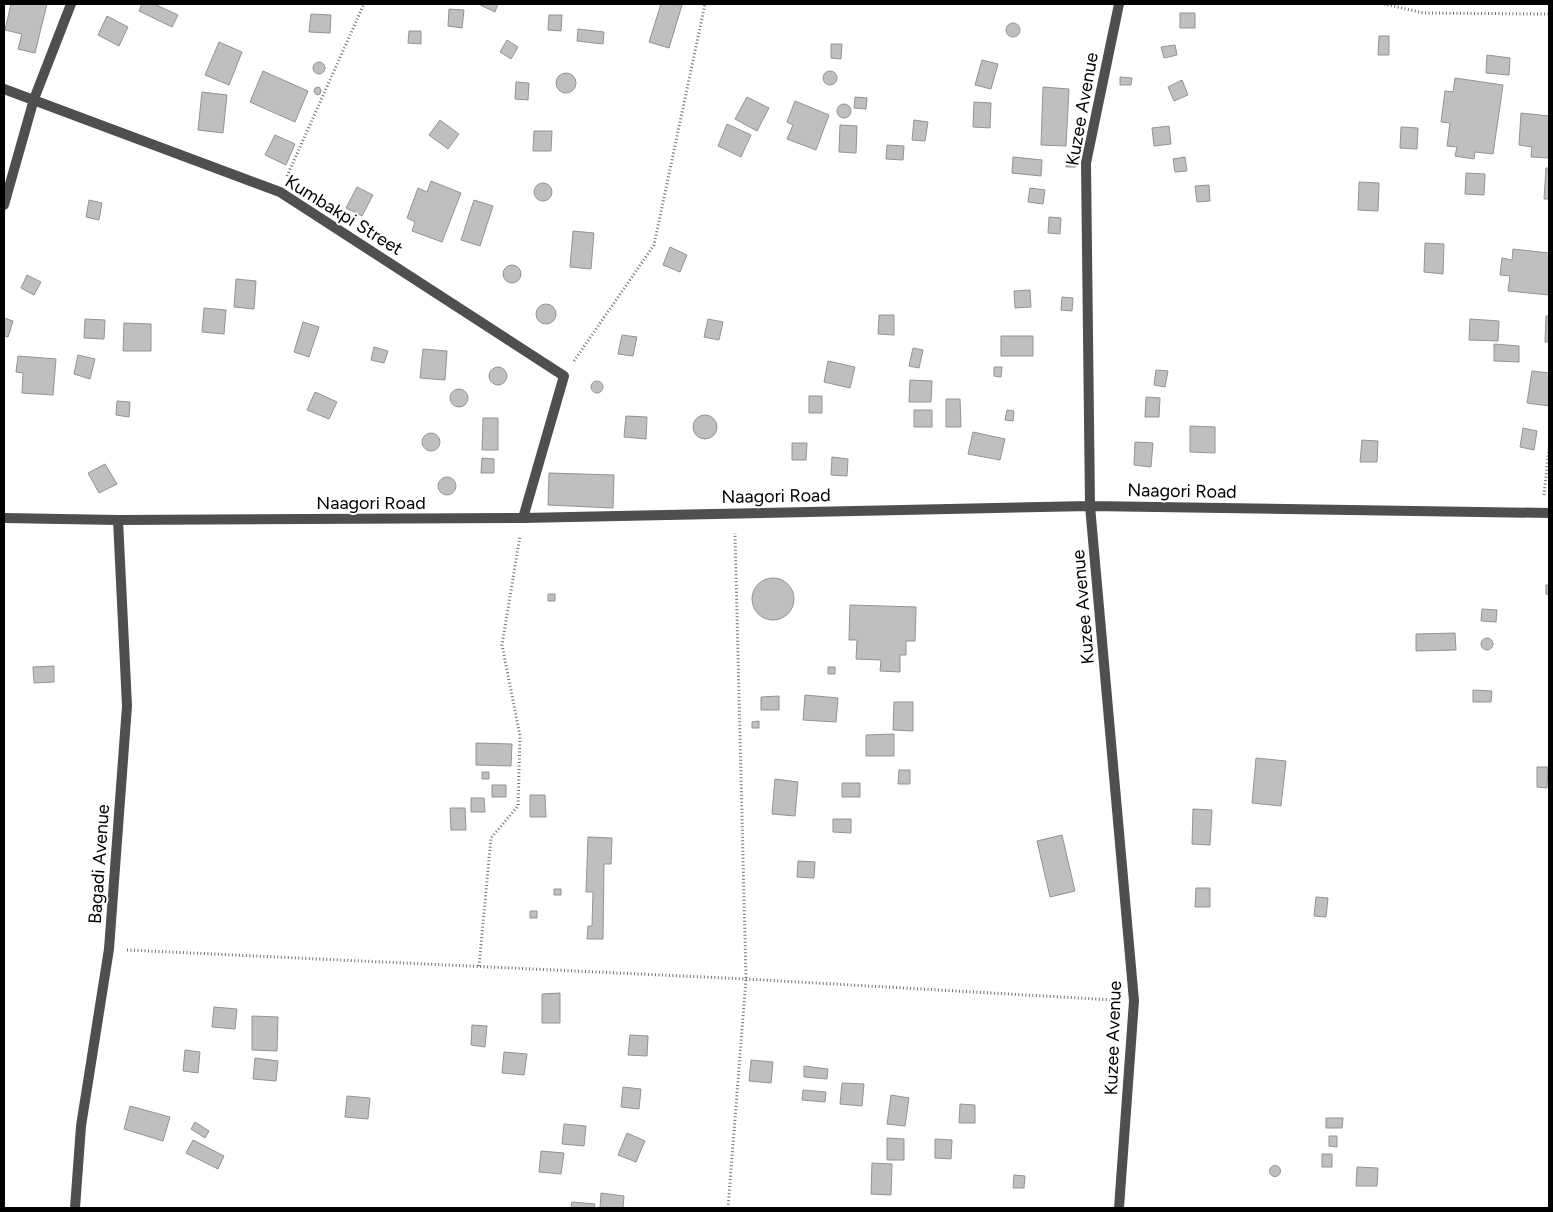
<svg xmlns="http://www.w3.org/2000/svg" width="1553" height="1212" font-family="Figtree,sans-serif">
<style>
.building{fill:#bfbfbf;stroke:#939393}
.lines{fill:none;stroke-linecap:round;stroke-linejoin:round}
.path{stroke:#717171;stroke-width:3;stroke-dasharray:1 2.5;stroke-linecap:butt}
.minor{stroke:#4f4f4f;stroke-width:10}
.tertiary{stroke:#4f4f4f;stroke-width:10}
.labels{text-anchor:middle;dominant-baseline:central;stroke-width:4;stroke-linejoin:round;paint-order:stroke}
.street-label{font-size:18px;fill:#000;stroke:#fff}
</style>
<rect width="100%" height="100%" fill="#fff"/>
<path class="building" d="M11,4h36l-12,49 -17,-4 4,-15 -17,-4z
M142,4h12l24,11 -6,12 -33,-16z
M478,4h20l-3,8z
M661,4l21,1 -13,43 -20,-6z
M449,9l15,1 -2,18 -14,-2z
M1180,13h15v15h-15z
M311,14l20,1 -1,18 -21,-1z
M549,15h13l-1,16 -13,-1z
M107,16l21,11 -9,19 -21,-11z
M1006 30a7 7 0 1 1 14 0a7 7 0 1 1-14 0Z
M578,29l26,3 -1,12 -26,-3z
M409,31h12v13l-13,-1z
M1379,36h10v19h-11z
M507,40l11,7 -7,12 -11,-7z
M219,42l23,10 -13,33 -24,-10z
M831,44h11l-1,15 -10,-1z
M1175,45l2,10 -13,3 -3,-11z
M1487,55l23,3 -1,17 -23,-2z
M982,60l16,4 -7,25 -16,-4z
M313 68a6 6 0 1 1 12 0a6 6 0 1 1-12 0Z
M823 78a7 7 0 1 1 14 0a7 7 0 1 1-14 0Z
M263,71l45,20 -13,31 -45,-20z
M556 83a10 10 0 1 1 20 0a10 10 0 1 1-20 0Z
M1120,77l12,1 -1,7h-11z
M1455,78l48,7 -10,69 -18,-2 -1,7 -19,-3 2,-9 -10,-1 3,-23 -9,-1 4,-31 8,1z
M1182,80l6,15 -14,6 -6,-14z
M516,82l13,1 -1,17 -13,-1z
M319,87l2,3 -1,4 -3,1 -3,-3 1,-4z
M1043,87l26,2 -3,57 -25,-1z
M202,92l25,3 -4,38 -25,-3z
M747,97l22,11 -12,23 -22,-12z
M855,97l12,1 -1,11 -12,-1z
M795,101l34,14 -13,35 -29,-11 6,-14 -6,-3z
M974,102l17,1 -1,25 -17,-1z
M837 111a7 7 0 1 1 14 0a7 7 0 1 1-14 0Z
M1521,113l28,3v42l-18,-1 1,-10 -13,-2z
M440,120l19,14 -11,15 -19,-14z
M914,120l14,2 -3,19 -13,-1z
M727,124l24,11 -10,22 -23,-11z
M840,125l17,1 -1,27 -17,-1z
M1169,126l2,18 -17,2 -2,-18z
M1401,127l17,1 -1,21 -17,-1z
M534,131h18l-1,20h-18z
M275,135l20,9 -9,21 -21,-10z
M887,145l17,1 -1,14 -17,-1z
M1067,156l9,1v10h-10z
M1013,157l29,3 -1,16 -29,-3z
M1185,157l2,14 -12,1 -2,-13z
M1546,168h3v31h-5z
M1466,173l19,1 -1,21 -19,-1z
M431,181l30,12 -19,49 -30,-11 3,-9 -8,-4 11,-30 9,4z
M1359,182l20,1 -1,28 -20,-1z
M534 192a9 9 0 1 1 18 0a9 9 0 1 1-18 0Z
M1209,185l1,16 -13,1 -2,-16z
M357,187l16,8 -11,21 -16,-8z
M1030,188l15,2 -2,14 -15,-2z
M89,200l13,3 -3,17 -13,-3z
M474,200l19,6 -13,40 -19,-6z
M1049,217l12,1 -1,16 -12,-1z
M573,231l21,2 -3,36 -21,-2z
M1425,243l19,1 -1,30 -19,-2z
M670,247l17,8 -7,17 -17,-7z
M1513,249l36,4v42l-41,-4 2,-15 -10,-1 2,-17 10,2z
M503 274a9 9 0 1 1 18 0a9 9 0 1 1-18 0Z
M27,275l14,7 -7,13 -13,-7z
M236,279l20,2 -2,28 -20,-2z
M1030,290l1,17 -16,1 -1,-17z
M1062,297l11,1 -1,13 -11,-1z
M536 314a10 10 0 1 1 20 0a10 10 0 1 1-20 0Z
M204,308l22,2 -2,24 -22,-2z
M879,315h15v20l-16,-1z
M1546,316h3v26h-4z
M4,318l9,3 -5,16 -4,-1z
M85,319l20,1 -1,19 -20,-1z
M708,319l15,3 -4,18 -15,-3z
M1470,319l29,2 -1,20 -29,-1z
M303,322l16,5 -10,30 -15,-5z
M124,323l27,1v27h-28z
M622,335l15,2 -4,19 -15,-2z
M1001,336h32v20h-32z
M1494,344l25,2v16l-25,-1z
M374,347l14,4 -4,12 -13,-3z
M913,348l10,2 -4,18 -10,-2z
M423,349l24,2 -2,29 -25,-2z
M78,355l17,4 -5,20 -16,-5z
M18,356l38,3 -3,36 -31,-2 1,-20 -7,-1z
M828,361l27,6 -5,21 -26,-6z
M994,367h8l-1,10 -7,-1z
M489 376a9 9 0 1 1 18 0a9 9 0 1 1-18 0Z
M1156,370l12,1 -3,16 -11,-2z
M1532,371l17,2v33l-22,-3z
M910,380l22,1 -1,21h-22z
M591 387a6 6 0 1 1 12 0a6 6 0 1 1-12 0Z
M450 398a9 9 0 1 1 18 0a9 9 0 1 1-18 0Z
M315,392l22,10 -8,17 -22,-9z
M809,396h13v17h-13z
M1146,397l14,1 -1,19h-14z
M946,399h14l1,28h-15z
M117,401l13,1 -1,15 -13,-2z
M914,410h18v17h-18z
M1007,410l7,1 -1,10 -8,-1z
M693 427a12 12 0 1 1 24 0a12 12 0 1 1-24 0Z
M626,416l21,1 -1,22 -22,-2z
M483,418h15v32h-16z
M1190,426l25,1v26l-25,-1z
M1523,428l14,3 -3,19 -14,-3z
M973,432l32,7 -5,21 -32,-6z
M422 442a9 9 0 1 1 18 0a9 9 0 1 1-18 0Z
M1362,440l16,1 -1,21h-17z
M1135,442l18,1 -2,24 -17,-2z
M792,443h15l-1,17h-14z
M832,457l16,2 -1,17 -16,-1z
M482,458l12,1v14h-13z
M105,464l12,20 -18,9 -11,-20z
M549,473l65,2 -1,33 -65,-3z
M438 486a9 9 0 1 1 18 0a9 9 0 1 1-18 0Z
M752 599a21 21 0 1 1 42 0a21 21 0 1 1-42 0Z
M1546,585h3v10l-3,-1z
M548,594h7v7h-7z
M850,605l66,2 -1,34h-9v14h-6v17l-20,-1 1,-11 -25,-1 1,-19h-8z
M1482,609l15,1 -1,12 -15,-1z
M1455,633l1,17 -40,1v-17z
M1481 644a6 6 0 1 1 12 0a6 6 0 1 1-12 0Z
M54,666v16l-20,1 -1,-16z
M828,667h7v7h-7z
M1473,690l19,1 -1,11h-18z
M805,695l33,3 -2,24 -33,-2z
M779,696v14h-18v-13z
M894,702h19v29l-20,-1z
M759,721v7h-7v-6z
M894,734v22h-28v-21z
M476,743l36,1 -1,22 -35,-1z
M1256,758l30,3 -5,45 -29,-3z
M1537,767h11l-1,21 -10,-1z
M899,770h11v14h-12z
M482,772h7v7h-7z
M775,779l23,3 -3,34 -23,-2z
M842,783h18v14h-18z
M492,785h14v12h-14z
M530,795h15l1,22h-16z
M471,798h13l1,14h-14z
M450,808h15l1,22h-15z
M1193,809l19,1 -2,35 -18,-1z
M833,819h18v14l-18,-1z
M1062,835l13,56 -25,6 -13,-56z
M588,837l24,1 -1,26h-7l-1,75h-16l1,-13h4l1,-34h-7z
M798,861l17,1 -1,16 -17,-1z
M1196,888h14v19h-15z
M554,889h7v6h-7z
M1316,897l12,1 -2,19 -12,-1z
M530,911h7v7h-7z
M560,993v30h-18v-29z
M214,1007l23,2 -2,20 -23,-2z
M252,1016l26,1 -1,34 -25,-1z
M472,1025l15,1 -2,21 -14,-2z
M630,1035l18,1 -1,20 -19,-1z
M185,1050l15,2 -2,21 -15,-2z
M504,1052l23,2 -3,21 -22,-2z
M255,1058l23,3 -2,20 -23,-2z
M751,1060l22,2 -2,21 -22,-2z
M804,1066l24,3 -1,10 -23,-2z
M842,1083l22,1 -2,22 -22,-2z
M623,1087l18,2 -2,20 -18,-2z
M803,1090l23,2 -1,10 -23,-2z
M891,1095l18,3 -4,28 -18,-2z
M347,1096l23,2 -2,21 -23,-2z
M960,1104l15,1v18h-16z
M130,1106l40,11 -7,24 -39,-12z
M1326,1118h17l-1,10h-16z
M195,1122l14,9 -4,7 -14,-9z
M564,1124l22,2 -2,20 -22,-2z
M627,1133l18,8 -9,21 -18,-7z
M1329,1136h8v11l-8,-1z
M887,1138l17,1v21h-17z
M935,1139l17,1 -1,19 -16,-1z
M193,1140l31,16 -6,13 -32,-16z
M541,1151l23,2 -3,21 -22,-2z
M1322,1154h10v13h-10z
M872,1163l20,1 -1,31 -20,-1z
M1269.5 1171a5.5 5.5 0 1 1 11 0a5.5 5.5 0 1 1-11 0Z
M1357,1167l21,1 -1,18h-21z
M1014,1175l11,1 -1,12h-11z
M601,1193l23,3 -1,12h-23z
M572,1202l23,2 -1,4h-23z"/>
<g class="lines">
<path class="path" d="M1384,4l40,9 125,1
M287,176l77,-172
M574,361l80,-116 51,-241
M1544,495l5,-46
M127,950l619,29 368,21
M479,966l12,-128 27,-32 2,-70 -18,-91 18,-109
M728,1208l18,-229 -11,-446"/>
<path class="minor" d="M4,89l276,103 284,184 -41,142
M4,205l30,-106 37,-95
M1090,506l44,495 -15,207"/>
<path class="tertiary" d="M1090,506l-4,-343 33,-159
M4,518l114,2 405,-2 567,-12 459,7
M75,1208l6,-82 28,-177 18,-243 -9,-186"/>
</g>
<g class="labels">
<g class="street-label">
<text transform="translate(1082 109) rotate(-80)">Kuzee Avenue</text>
<text transform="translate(344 215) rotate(32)">Kumbakpi Street</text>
<text transform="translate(1182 491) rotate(1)">Naagori Road</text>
<text transform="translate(776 496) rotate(-1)">Naagori Road</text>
<text x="371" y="503">Naagori Road</text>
<text transform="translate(1083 607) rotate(-95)">Kuzee Avenue</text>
<text transform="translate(99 864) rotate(-86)">Bagadi Avenue</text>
<text transform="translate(1113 1038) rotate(-88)">Kuzee Avenue</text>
</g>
</g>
<rect width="1553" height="1212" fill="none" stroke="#000000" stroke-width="10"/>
</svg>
